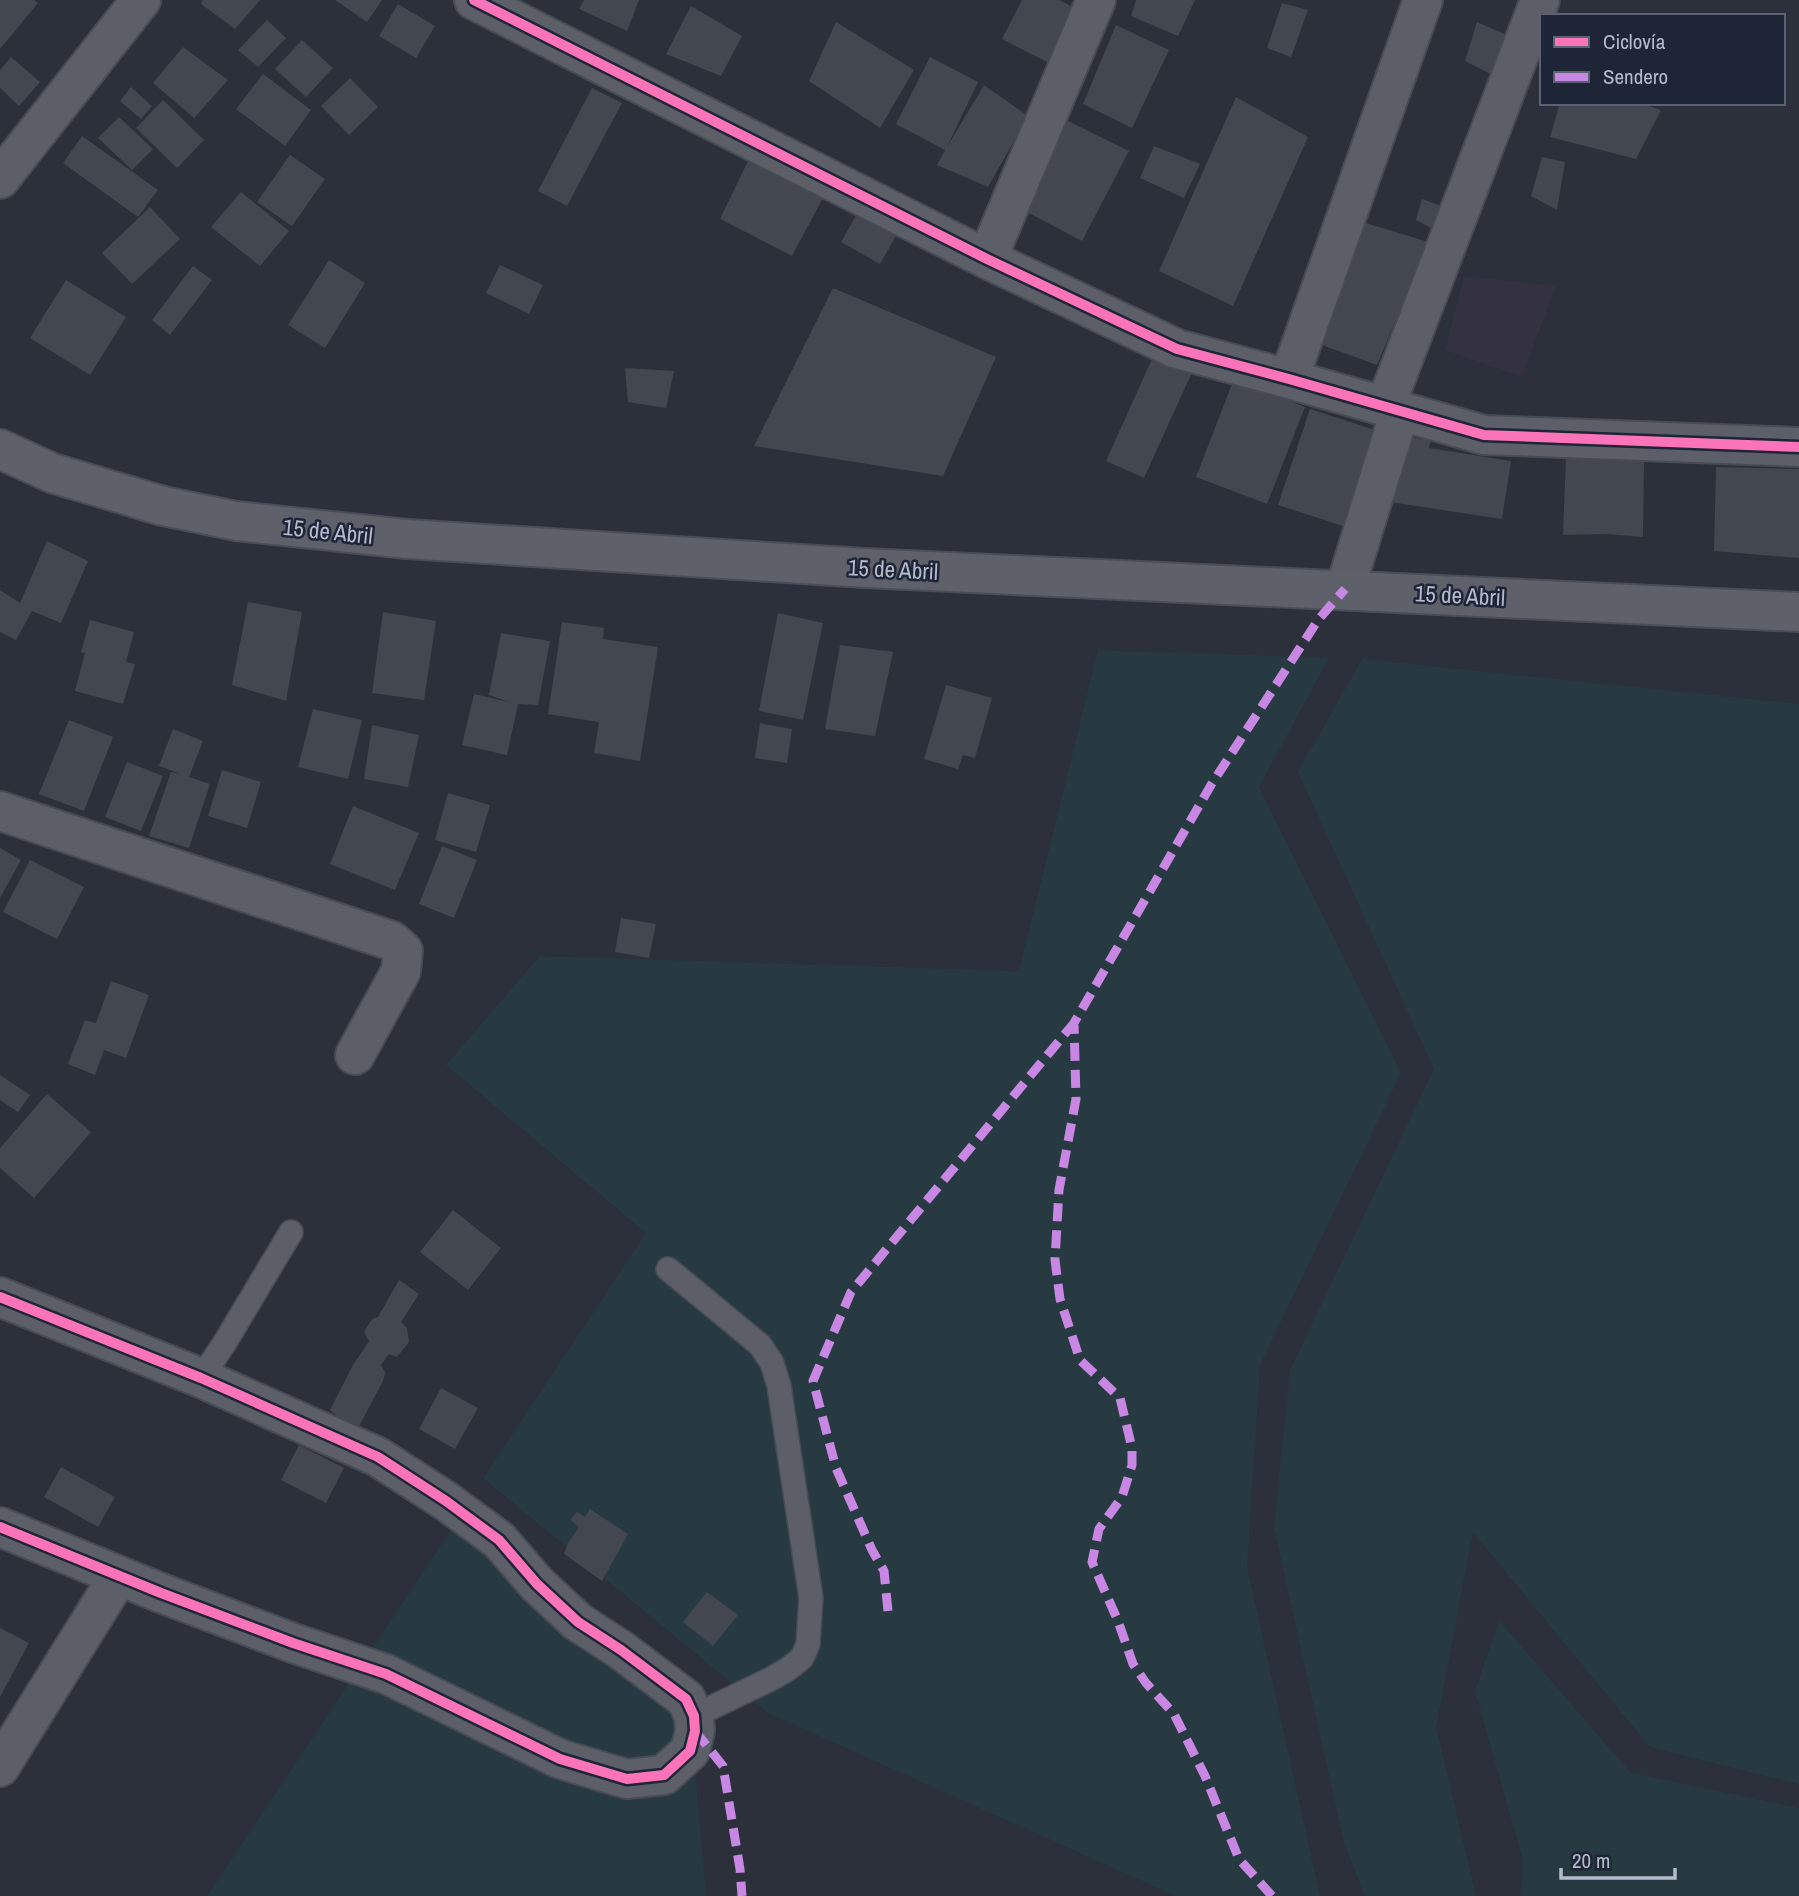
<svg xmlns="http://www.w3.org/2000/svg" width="1799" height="1896" font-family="'Archivo Narrow',sans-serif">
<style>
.medical{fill:#343141}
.green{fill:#273a42}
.building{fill:#434750}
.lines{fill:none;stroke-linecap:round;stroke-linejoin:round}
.lane-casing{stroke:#474b54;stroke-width:26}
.street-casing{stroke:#474b54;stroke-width:42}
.primary-casing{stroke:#494d58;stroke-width:42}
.lane{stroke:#5c5f68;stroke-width:23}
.street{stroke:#5c5f68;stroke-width:38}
.primary{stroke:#5e616a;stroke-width:38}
.quiet{stroke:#c787e3;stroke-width:9;stroke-dasharray:18 9;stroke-linecap:butt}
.cycleway-casing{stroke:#1d2537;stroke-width:15}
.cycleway{stroke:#fb73b8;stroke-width:10}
.labels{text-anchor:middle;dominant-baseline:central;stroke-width:5;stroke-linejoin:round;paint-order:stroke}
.street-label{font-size:23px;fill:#b5bbcc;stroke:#1d2537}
</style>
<rect width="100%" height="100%" fill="#2b303b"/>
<path class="medical" d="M1464,276l92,10 -34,91 -77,-27z"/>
<path class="green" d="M1098,650l231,8 -70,129 142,286 -141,292 -13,202 73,329h-144l-408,-183 -285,-235 163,-245 -200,-168 94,-109 479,15z
M1362,659l437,45v1080l-149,-37 -177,-215 -37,195 40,169h-111l-21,-53 -70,-315 16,-158 144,-301 -136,-297z
M453,1527l236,174 17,195h-499z
M1499,1621l132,152 168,35v88h-278l2,-36 -48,-169z"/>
<path class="building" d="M0,0h34l4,3 -38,46z
M203,0h57l-25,29 -34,-25z
M335,0h47l-15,22z
M584,0h55l-12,31 -48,-22z
M1022,0h37l12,6 -16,60 -53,-27z
M1136,0h59l-17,36 -47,-20z
M1282,3l26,7 -17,47 -24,-9z
M398,4l37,22 -19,32 -37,-22z
M691,6l51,30 -21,40 -55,-22z
M267,20l19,18 -28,29 -20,-17z
M836,22l78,48 -34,58 -71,-47z
M1477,22l32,14 -16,39 -28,-14z
M1116,25l53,25 -37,78 -49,-24z
M302,40l31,28 -27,29 -31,-28z
M183,47l45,33 -34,38 -41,-35z
M11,57l29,25 -21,24 -19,-18v-18z
M930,57l48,25 -31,65 37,-62 44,31 -40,71 -51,-22 8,-15 -49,-26z
M263,74l48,36 -26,36 -49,-37z
M350,78l28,29 -29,28 -28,-29z
M131,87l21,19 -11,13 -21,-18z
M592,88l30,15 -55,103 -29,-15z
M1236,97l72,40 -75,169 -74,-35z
M163,100l41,40 -27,28 -41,-40z
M1560,103h79l22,7 -25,49 -86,-22z
M119,117l34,32 -21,21 -34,-32z
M1066,120l63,31 -47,90 -57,-30z
M82,136l76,54 -20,27 -75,-54z
M1154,146l46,18 -16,34 -44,-20z
M290,155l35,24 -33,47 -35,-24z
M1542,157l23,5 -8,48 -26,-14z
M749,159l75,37 -32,60 -72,-37z
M241,192l48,39 -29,35 -49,-39z
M1422,199l22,8 -11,22 -17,-9z
M150,207l30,32 -48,45 -30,-31z
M858,212l39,22 -17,30 -39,-22z
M1366,223l62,19 -51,123 -63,-23z
M329,260l36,23 -40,65 -37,-23z
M500,265l43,20 -14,29 -43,-21z
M193,266l19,14 -42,55 -18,-15z
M66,280l60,37 -36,58 -60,-37z
M833,288l163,69 -53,119 -189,-30z
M1156,350l38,18 -50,110 -38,-17z
M625,368l49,3 -8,37 -38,-6z
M1234,379l71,28 -38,97 -71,-27z
M1310,409l74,24 -32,96 -74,-24z
M1400,436l31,4 -2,8 82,13 -9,58 -112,-17z
M1566,456l78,2 -1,79 -37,-3 -43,1z
M1716,467l83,2v89l-85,-7z
M47,541l41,20 -27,62 -29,-12 -16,29 -16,-8v-42l20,13z
M248,602l54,10 -16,89 -54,-16z
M383,612l53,9 -12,79 -52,-7z
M778,613l45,10 -20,97 -44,-9z
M90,620l44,12 -8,30 9,2 -12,40 -48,-13 10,-38 -4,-1z
M562,622l42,6 -1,11 55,8 -18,114 -46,-8 5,-31 -51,-8z
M501,633l49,8 -12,64 -20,-1 -11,51 -45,-10 12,-51 35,8 -20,-7z
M840,645l53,7 -18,84 -50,-7z
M946,685l46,13 -17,60 -12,-3 -5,14 -34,-10z
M313,709l49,11 -14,59 -50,-12z
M69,720l44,17 -29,74 -45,-17z
M760,723l32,6 -5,34 -32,-5z
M372,725l47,10 -11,52 -44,-8z
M173,729l30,12 -14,36 21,7 -21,64 -40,-12 22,-64 10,2 -22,-8z
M127,762l36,14 -22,55 -36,-14z
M222,770l39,12 -14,46 -39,-12z
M448,793l42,12 -14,47 -41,-12z
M353,806l66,27 -24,57 -65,-26z
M442,846l35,14 -23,58 -35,-14z
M0,848l21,12 -21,38z
M30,860l54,27 -27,52 -54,-27z
M621,918l35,6 -7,34 -34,-6z
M111,981l38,14 -23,63 -22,-8 -9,25 -27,-11 17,-44 11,3z
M0,1075l30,20 -12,17 -18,-12z
M47,1094l44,38 -57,66 -34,-30v-20z
M453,1210l48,38 -33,42 -48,-38z
M399,1280l20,14 -18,28 6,6 2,14 -12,15 -8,-3 -8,11 4,7 -2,9 -27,51 -26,-22 23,-45 16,-24 -5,-9 8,-13 6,-2z
M441,1388l37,20 -23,41 -36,-20z
M299,1445l45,23 -18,35 -45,-23z
M61,1467l54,30 -17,30 -54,-30z
M590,1509l38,25 -26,47 -38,-27 4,-11 11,-16 -9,-7 7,-8 8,5z
M707,1592l31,23 -25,31 -30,-24z
M0,1628l29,15 -29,54z"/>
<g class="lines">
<g class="lane-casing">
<path id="lane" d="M668,1269l92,76 12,18 7,23 32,212 -3,46 -6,14 -14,11 -17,10 -77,37
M201,1378l23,-34 67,-112"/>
</g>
<g class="street-casing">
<path id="street" d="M474,0l513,259 190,90 112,30 195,56 315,12
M0,179l141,-179
M987,259l109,-259
M1289,379l134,-379
M1385,407l155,-407
M1345,589l55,-178
M0,811l392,130 11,10 -2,20 -46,84
M0,1297l201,81 177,79 68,44 53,39 38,44 41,38 43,28 65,49 8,17 1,15 -5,20 -26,24 -37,4 -67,-20 -174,-85 -93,-31 -132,-50 -161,-66
M0,1767l118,-190"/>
</g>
<g class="primary-casing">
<path id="primary" d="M0,449l52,24 111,33 73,15 171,18 458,29 934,44"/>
</g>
<use href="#lane" class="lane"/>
<use href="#street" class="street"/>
<use href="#primary" class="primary"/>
<path class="quiet" d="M888,1611l-4,-40 -12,-21 -36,-82 -23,-87 38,-89 223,-269
M695,1731l28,35 17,103 2,27
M1272,1896l-33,-37 -34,-83 -31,-62 -28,-31 -13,-19 -15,-43 -26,-59 7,-33 23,-32 10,-32v-17l-12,-50 -40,-38 -20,-61 -5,-39 4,-70 17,-91 -2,-76 137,-238 107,-165 27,-31"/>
<g class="cycleway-casing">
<path id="cycleway" d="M474,0l513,259 190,90 112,30 195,56 315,12
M0,1297l201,81 177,79 68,44 53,39 38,44 41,38 43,28 65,49 8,17 1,15 -5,20 -26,24 -37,4 -67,-20 -174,-85 -93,-31 -132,-50 -161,-66"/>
</g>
<use href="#cycleway" class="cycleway"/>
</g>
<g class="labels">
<g class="street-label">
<text transform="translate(328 531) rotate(6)">15 de Abril</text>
<text transform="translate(893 569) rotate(3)">15 de Abril</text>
<text transform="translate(1460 595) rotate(3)">15 de Abril</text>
</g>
</g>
<rect x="1540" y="14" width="245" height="91" fill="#1d2537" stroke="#5a6173" stroke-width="2"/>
<rect x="1554" y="37" width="35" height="10" fill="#fb73b8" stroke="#5a6173" stroke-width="2"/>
<text x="1603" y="49" font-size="21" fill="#b5bbcc">Ciclovía</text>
<rect x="1554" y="72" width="35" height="10" fill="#c787e3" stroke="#5a6173" stroke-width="2"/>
<text x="1603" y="84" font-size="21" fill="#b5bbcc">Sendero</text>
<path d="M1561 1868v10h114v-10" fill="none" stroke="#b5bbcc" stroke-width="3.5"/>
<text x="1572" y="1868" font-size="21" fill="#b5bbcc" stroke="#1d2537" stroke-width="5" paint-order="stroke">20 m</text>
</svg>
